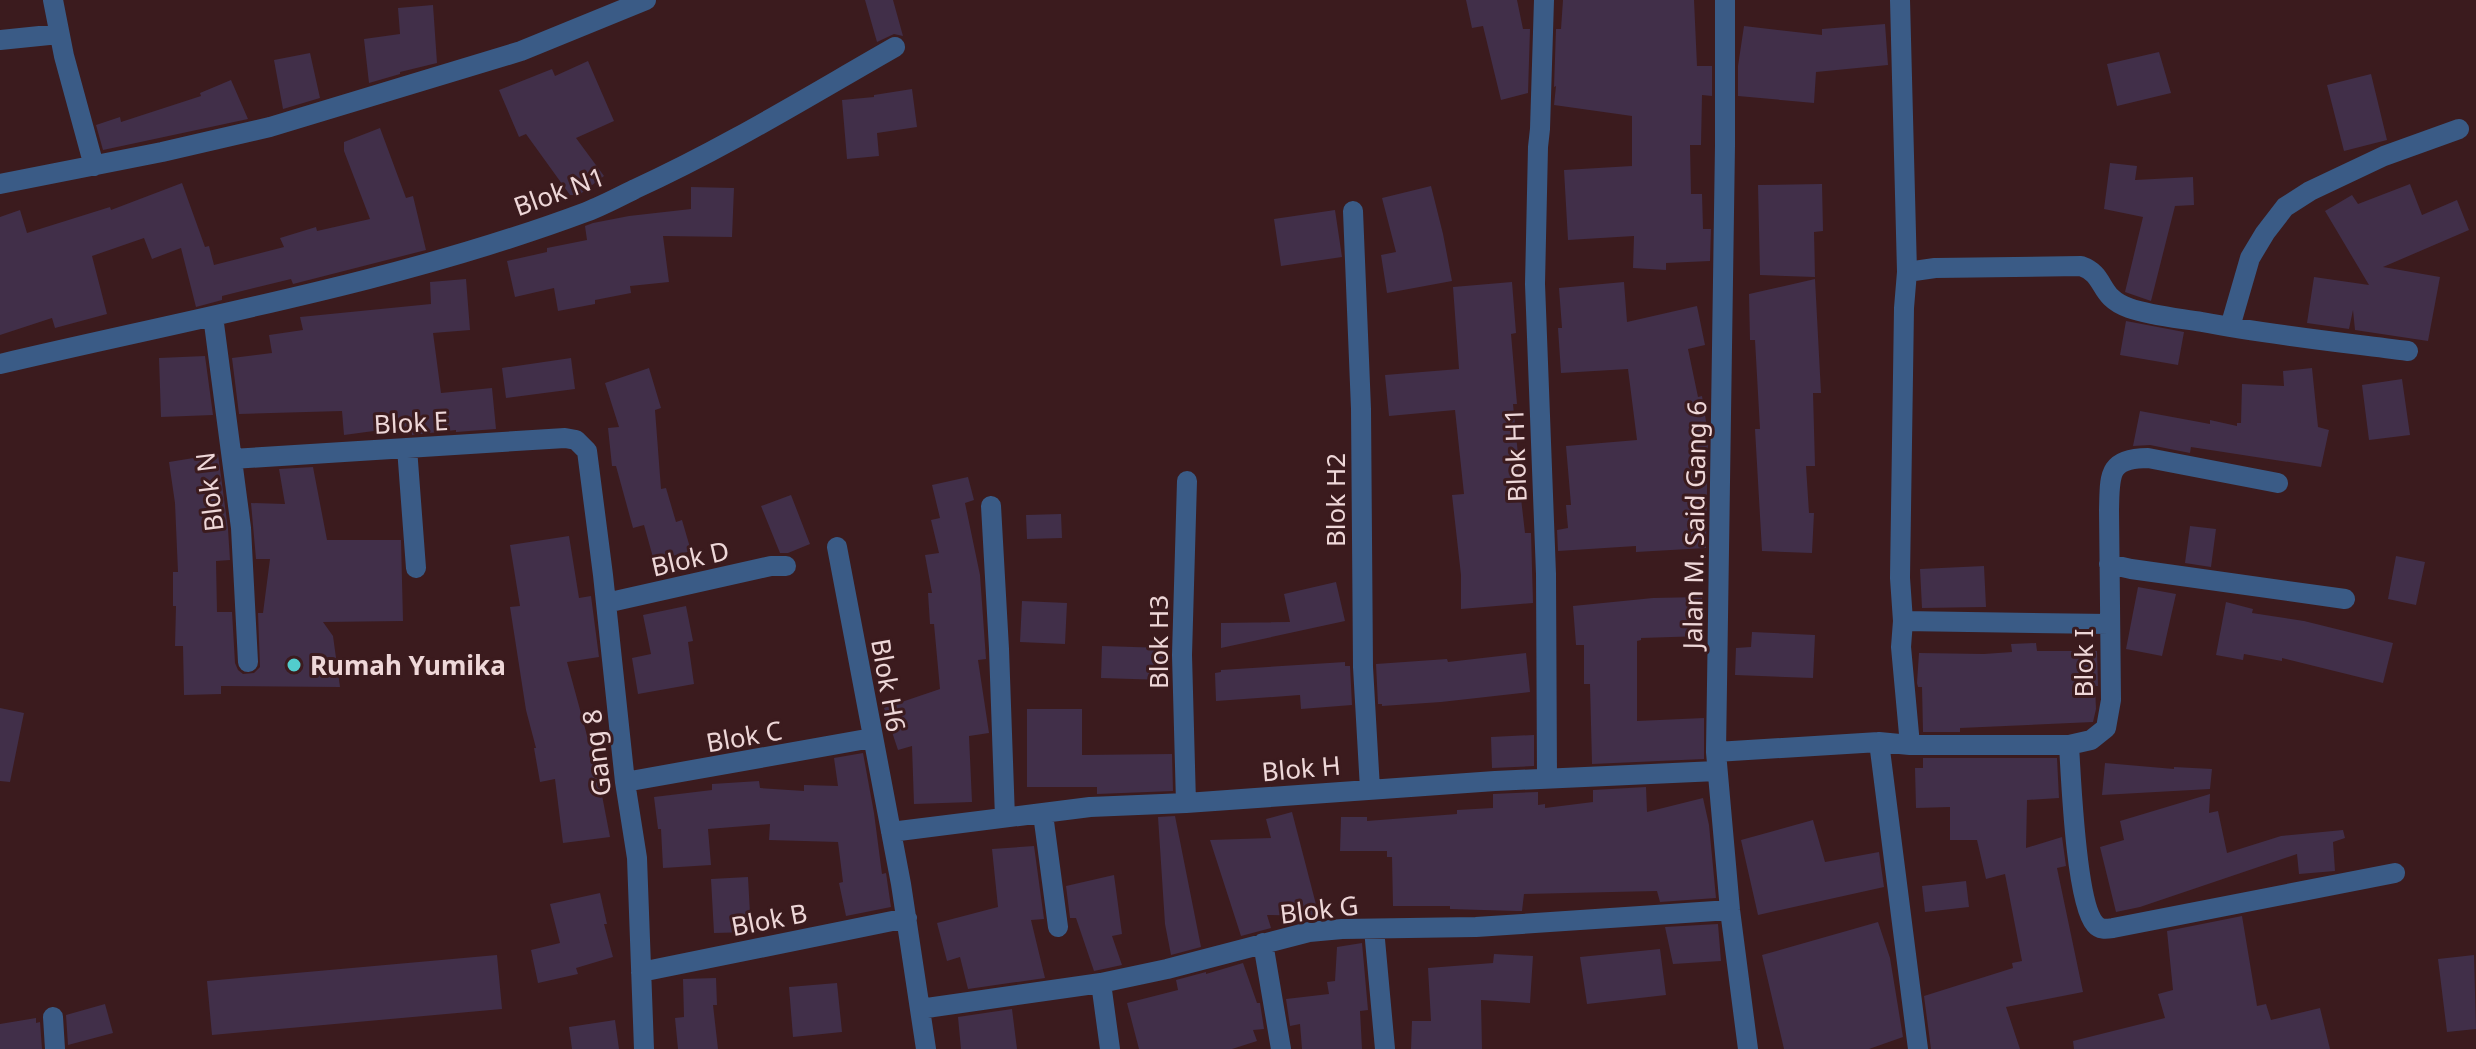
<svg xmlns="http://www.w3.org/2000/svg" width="2476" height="1049" font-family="'Noto Sans',sans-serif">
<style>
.building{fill:#412f49}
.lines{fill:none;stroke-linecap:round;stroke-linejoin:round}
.street{stroke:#3a5b86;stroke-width:20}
.poi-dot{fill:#52cdcd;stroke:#3b1b1e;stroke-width:3}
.labels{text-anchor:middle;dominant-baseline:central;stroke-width:6;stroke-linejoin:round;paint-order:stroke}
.street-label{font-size:26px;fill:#eed7d8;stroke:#3b1b1e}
.poi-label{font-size:26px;font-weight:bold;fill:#eed7d8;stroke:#3b1b1e;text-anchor:start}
</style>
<rect width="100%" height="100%" fill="#3b1b1e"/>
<path class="building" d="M865,0h28l10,36 -9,-2 -17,8z
M1466,0h51l6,29h7l-2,64 -27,7 -18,-74 -11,2z
M1563,0h131l3,66h15v30l-10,-1 -1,50h-11l1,49h11l1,35h8l-1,32 -44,2v7l-33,-2 1,-32 -66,4 -4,-70 68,-4v-50l-78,-11 2,-19 -2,1 2,-58h5z
M433,5l4,58 -37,9v2l-31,9 -5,-44 36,-5 -2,-26z
M1885,24l3,41 -72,7 -2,31 -76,-7v-30l6,-40 78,9v-6z
M2159,52l12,41 -54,13 -10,-42z
M310,53l10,45 -37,11 -9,-49z
M588,61l26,60 -38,17 28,38 -25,19h-9l-44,-61 -7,3 -20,-47 53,-21 3,7z
M2371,74l16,66 -43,11 -17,-66z
M231,80l17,39 -145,31 -7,-25 24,-8 1,5 80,-26 -1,-3z
M912,89l5,38 -40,6 2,23 -32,3 -5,-59 32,-3v-2z
M380,128l26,70 7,-2 13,54 -133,34 -2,-5 -69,17v4l-26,7 -15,-59 -29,11 -8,-21 -52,18 15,58 -52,14 -3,-10 -52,17v-118l20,-7 7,23 83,-26 1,3 71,-27 23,64 4,-1 5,19 70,-18 -4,-9 36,-11 1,4 53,-12 -26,-68v-9z
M2110,163l27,3 -2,14 58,-3 1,28 -19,1 -24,95 -26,-9 18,-75 -39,-8z
M1822,184l1,47 -9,1 1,45 -55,-2 -2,-90z
M2410,184l12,31 35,-15 12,30 -86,37 57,10 -12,64 -73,-11 -2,-20 -4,19 -42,-6 7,-46 55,8 -44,-74 27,-16 6,9z
M1431,186l12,48 9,47 -65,12 -6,-38 15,-3 -14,-54z
M691,187l43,1 -2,49 -69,-1 6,46 -39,4 1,7 -36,7v4l-37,7 -4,-23 -39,9 -8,-36 40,-9v-4l40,-8 -2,-14 8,-3 36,-7 62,-7z
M1335,210l7,47 -61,9 -7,-47z
M466,279l4,51 -37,3 8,60 51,-5 4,41 -40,3v-2l-44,5 -1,-9 -67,9 -2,-24 -103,3 -7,-56 40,-5 -3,-18 34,-5 -3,-13 131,-13 -1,-22z
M1815,279l6,114h-8l2,73h-9l3,47h5l-2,40 -50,-2 -7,-122h5l-5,-89h-5l-1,-46z
M1512,282l4,51 -5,1 6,70h-4l5,51h-2l9,78h6l2,70 -72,6v-34l-9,-80 12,-1 -9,-84 -66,6 -4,-41 74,-6 -6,-82z
M1624,282l3,40 70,-16 8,39 -17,4 10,48 4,-1 6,38 -2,114 -70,4v-6l-78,5 -1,-21 11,-2 -2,-23h5l-5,-59 71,-6 -9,-71 -67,4 -3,-45h4l-3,-40z
M2126,321l58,11 -6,33 -58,-10z
M205,356l8,59 -52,2 -2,-59z
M571,358l4,31 -69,9 -4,-30z
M649,368l12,40 -6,2 6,79 5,-1 10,34 6,-2 9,31 -37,10 -10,-36 -11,3 -17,-62h-4l-4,-38 11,-1 -14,-44z
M2312,368l6,59 11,3 -8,37 -130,-20 -1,6 -40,-8 -17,1 7,-35 70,13v-4l27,6v-3h4l1,-39 42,2 -1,-15z
M2402,379l8,56 -41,5 -7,-55z
M218,454l10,75 2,31 -14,1 1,51h15l3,51 3,7 5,4 11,-1 6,-6 -2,-54h5l7,-54h-14l-5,-56 34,1 -6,-35 34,-2 14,73h74l2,81 -80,1 10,14 7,51 -119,-1v8l-37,1 -1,-49h-8l1,-40h-3v-34h5l-3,-69 -6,-41z
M968,477l6,23 -9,3 15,72 6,84 -8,1 11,73 -20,3 3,66 -58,2 -2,-58 -14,4 -14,-42 56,-19 -6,-65h-4l-2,-31h4l-7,-38 14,-2 -8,-33 9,-2 -8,-33z
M791,495l19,49 -22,9h-8l-19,-47z
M1061,514l1,24 -35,1 -1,-24z
M2190,526l26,3 -5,38 -26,-4z
M569,536l10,62 12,-2 8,61 -32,5 21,77 3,-1 19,99 -47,6 -8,-64 -15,3 -6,-34h2l-10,-38 -16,-103 10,-1 -10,-61z
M2396,556l29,6 -9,43 -28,-6z
M1984,566l2,41 -64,1 -2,-39z
M1336,582l9,39 -124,27v-25l69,-1 -6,-28z
M2138,587l38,7 -14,62 -36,-7z
M1702,597l1,39 -62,2v2l-4,1v80l67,-3v41l-112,5 -2,-80h-6v-39h-8l-3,-39 80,-8z
M1022,601l45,2 -2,41 -45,-2z
M2226,602l27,7 -1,4 52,8 89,22 -10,40 -101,-25v3l-38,-7 -1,6 -27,-5z
M686,606l7,35 -5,1 6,42 -56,10 -6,-36 19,-4 -8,-39z
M1752,632l63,3 -2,43 -78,-3 1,-27 15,-1z
M2036,643l1,8h60l1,35h-3l1,23 -3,13 -133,6v4h-37l-1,-45h-4l-1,-4 2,-30 65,1 28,-2 -1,-8z
M1102,646l63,2 -1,32 -63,-2z
M1526,653l4,39 -89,10 -59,4v-2h-4l-2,-40 71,-5 1,3z
M1345,662v4h5l2,39 -51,4 -1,-14 -84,6 -1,-28 6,-1v-2z
M0,708l24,5 -14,69 -10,-1z
M1027,709h55v46l90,-1 1,37 -76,3v-7h-70z
M1534,735v31l-42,2 -1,-31z
M863,753l11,60 8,61 4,-1 5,34 -45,9 -7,-33 4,-1 -5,-40 -69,-2 1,-16 -62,5 3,36 -48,3 -2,-39h-3l-4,-32 58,-7v-6l47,-3 1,7 44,3v-6l34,1 -4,-28z
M1923,758h134l2,40 -32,2 -1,48 36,-11 4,29 -9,2 26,124 -77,15 14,42h-89l-7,-53 89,-28 -1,-5 10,-2 -17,-87 -19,5 -9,-39h-27v-33l-34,1 -1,-40h8z
M2105,763l69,6v-2l38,2 -2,20 -108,6z
M1646,787l1,25 56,-14 6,27 7,73 -56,4 -3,-11 -133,3 -2,17h-6l-66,-2v-3h-57l-1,-49h-5v-6h-47l1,-34h26v4l90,-7v-4l36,-2v-14l45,-2v13l7,-1v4l48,-6v-12z
M2210,794l-1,19 9,-2 9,42 54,-17 62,-6 2,8 -12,4 2,29 -36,3 -2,-20 -157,53 -24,5 -16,-65 24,-7 -4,-19z
M1292,812l27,104 -52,-1 4,13 -30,8 -31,-96 61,-2 -5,-19z
M1175,816l26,131 -30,8 -6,-31 -7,-107z
M1813,820l12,42 54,-10 5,35 -126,28 -17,-75z
M1034,846l10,73 -13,1 14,58 -77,11 -8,-32 -13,4 -10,-38 61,-16 -6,-58z
M1114,875l8,59 -10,2 10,29 -28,6 -18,-53h-6l-4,-32z
M748,877l3,55 -37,1 -3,-54z
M1966,881l3,26 -44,5 -3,-26z
M600,893l7,31h-3l9,33 -37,11 2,6 -40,9 -7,-33 29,-7 -10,-39z
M2242,916l15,90 9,-2 5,16 49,-12 10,41h-256l-1,-8 92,-23 -7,-24 15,-4 -6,-59z
M1878,922l12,36 13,79 -34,12h-85l-22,-94z
M1718,924l3,37 -48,3 -8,-37z
M1362,943l6,67 -8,1 2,38h-60l-2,-25 -10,2 -4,-27 43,-5 -2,-12 8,-1 2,-34z
M1660,949l6,46 -79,9 -7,-47z
M1494,954l39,2 -3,47 -49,-3 1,49h-71l1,-28h19l-3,-53 65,-5z
M497,955l5,54 -290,26 -5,-54z
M2474,955l2,74 -29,3 -9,-73z
M1243,963l14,40h3l4,26 -11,1 4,11 -25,8h-93l-12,-46 51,-13 -2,-10 30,-8v2z
M716,978l1,27h-4l5,44h-40l-3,-31 9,-1 -1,-38z
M837,983l5,49 -49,5 -4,-50z
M105,1004l8,29 -45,12 -2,-30z
M1012,1009l5,40h-56l-3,-32z
M36,1018v5l4,-1 2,27h-42v-25z
M615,1020l4,29h-47l-3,-22z"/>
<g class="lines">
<path class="street" d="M53,0l11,56 30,110
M1544,0l-4,129 -2,18 -3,137 11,290 1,204
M1725,0v145l-9,607 14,158 18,139
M1900,0l7,272
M0,40l59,-6
M0,184l162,-32 108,-25 251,-76 125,-51
M1353,211l8,198 2,258 7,122
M213,316l28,212 7,134
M2230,327l20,-69 15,-25 20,-26 25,-16 74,-35 75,-27
M0,364c194,-46 399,-82 586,-152 16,-6 33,-15 49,-23 90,-41 174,-93 260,-142
M407,448l9,120
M232,459l333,-21 11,2 11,11 16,124 22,207 12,76 7,191
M991,506l8,143 6,169
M837,547l64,337 25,165
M2109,564l22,5 214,30
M606,603l165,-37h15
M1903,621l206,3
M1879,742l39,307
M1910,745l-9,-98 2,-26 -3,-43 4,-270 3,-36 28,-4 146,-2c26,9 16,31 48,42 23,8 49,10 73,14 68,13 137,20 206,29
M2069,745c2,33 7,158 26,179 5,6 11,5 18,4l282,-55
M1716,752l163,-10 31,3h159l22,-5 15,-12 5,-28 -2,-190c1,-34 -2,-52 39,-52l130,25
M625,782l247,-44
M1186,803l-4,-148 5,-174
M1043,814l15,113
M891,832l199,-25 96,-4 309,-22 222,-10
M1374,929l11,120
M1263,943l18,106
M641,972l266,-54
M1101,983l9,66
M920,1009l181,-26 66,-14 142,-37 33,-3 134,-2 254,-17
M53,1017l2,32"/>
</g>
<circle class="poi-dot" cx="294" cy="665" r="8"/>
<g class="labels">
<g class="street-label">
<text transform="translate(559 191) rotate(-20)">Blok N1</text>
<text transform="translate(411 422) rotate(-3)">Blok E</text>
<text transform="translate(1515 455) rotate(-92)">Blok H1</text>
<text transform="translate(209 492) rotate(-97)">Blok N</text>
<text transform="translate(1335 500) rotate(-90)">Blok H2</text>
<text transform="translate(1694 525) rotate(-89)">Jalan M. Said Gang 6</text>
<text transform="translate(690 558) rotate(-13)">Blok D</text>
<text transform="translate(1158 642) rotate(-90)">Blok H3</text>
<text transform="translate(2083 663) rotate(-90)">Blok I</text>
<text transform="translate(889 685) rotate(80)">Blok H6</text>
<text transform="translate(744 736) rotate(-10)">Blok C</text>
<text transform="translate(596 753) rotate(-97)">Gang 8</text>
<text transform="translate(1301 768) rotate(-5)">Blok H</text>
<text transform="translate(1319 909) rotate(-7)">Blok G</text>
<text transform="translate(769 919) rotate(-11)">Blok B</text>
</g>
<g class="poi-label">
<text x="310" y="665">Rumah Yumika</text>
</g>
</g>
</svg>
